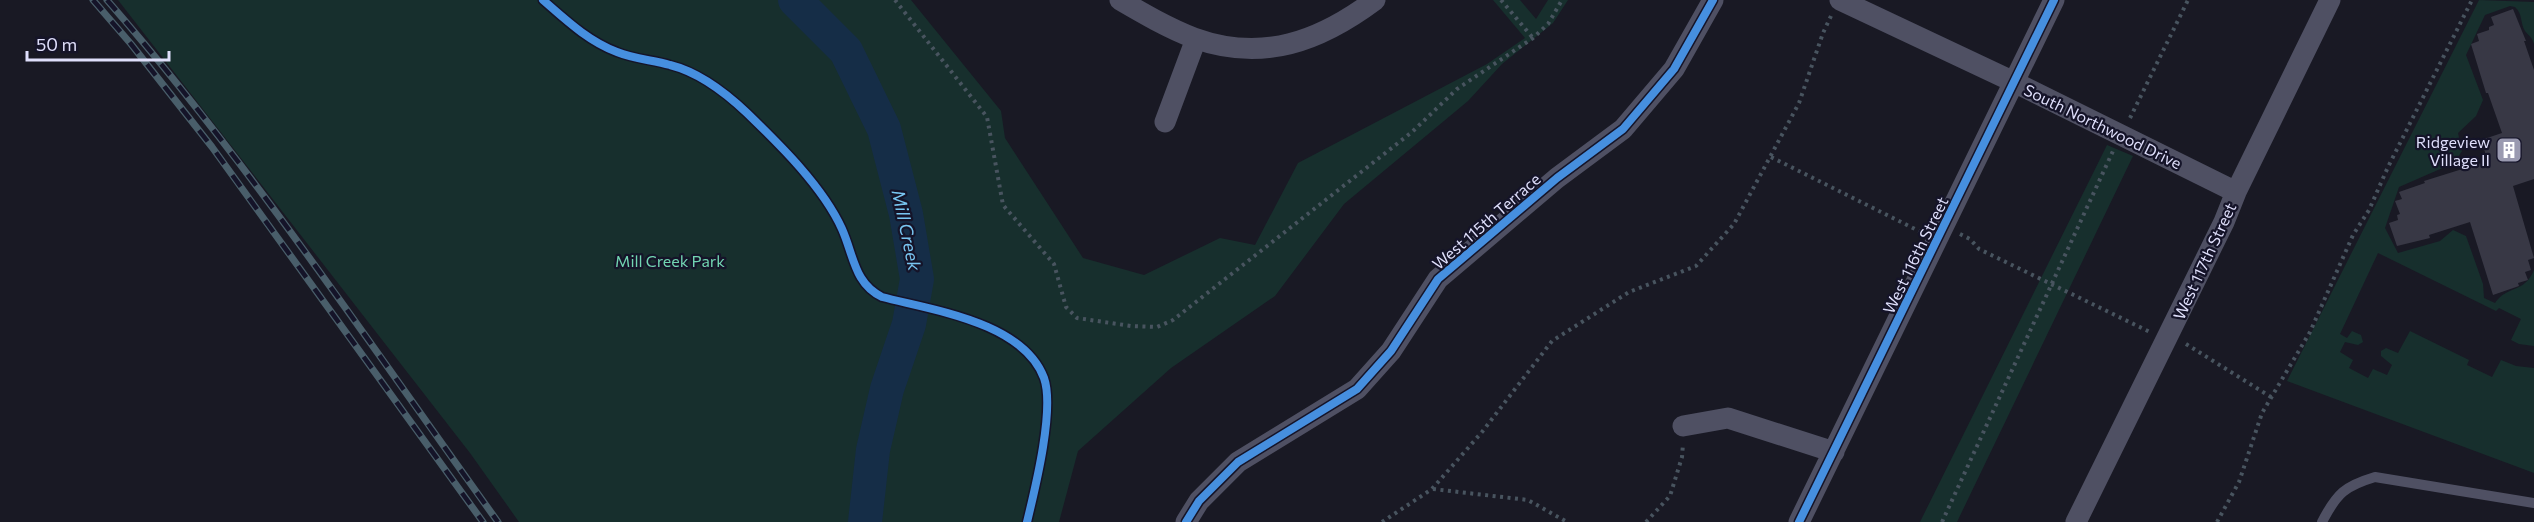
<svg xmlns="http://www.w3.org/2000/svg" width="2534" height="522" font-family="Commissioner,sans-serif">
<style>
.green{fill:#172f2d}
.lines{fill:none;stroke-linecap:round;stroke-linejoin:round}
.river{stroke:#152d47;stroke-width:34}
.building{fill:#383845}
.path{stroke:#48545f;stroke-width:4;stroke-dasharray:3 4.5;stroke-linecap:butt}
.service{stroke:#4f5063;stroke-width:10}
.minor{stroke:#4f5063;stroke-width:21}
.rail-casing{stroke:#495e6a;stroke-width:7}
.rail{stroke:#151429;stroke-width:4.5;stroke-dasharray:14;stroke-linecap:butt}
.cycleway-casing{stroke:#151429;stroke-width:11}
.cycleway{stroke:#468fdf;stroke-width:8}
.labels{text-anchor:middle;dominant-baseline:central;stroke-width:4.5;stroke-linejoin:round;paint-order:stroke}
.street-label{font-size:16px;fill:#dfdffb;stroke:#151429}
.poi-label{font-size:16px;fill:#dfdffb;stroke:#151429;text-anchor:end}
.park-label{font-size:16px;fill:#72d5b2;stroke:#151429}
.water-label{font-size:18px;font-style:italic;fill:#78c5f0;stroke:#151429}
</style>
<rect width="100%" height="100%" fill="#191924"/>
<path class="green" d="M118,0h793l90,111 4,27 78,120 61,17 76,-37 35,7 43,-82 189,-99 38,-26 -32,-38h27l16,19 12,-19h20l-15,23 -51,41 -34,37 -124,103 -69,92 -104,72 -93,83 -19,71h-540l-49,-69z
M2479,0l55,2v42c-2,-7 -5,-8 -9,-13 -5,-8 -2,-17 -10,-24l-5,-1 -25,9 -19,40 17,45 -7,16 -18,17 4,18 -8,12 -55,24 -14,41 13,25 42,-12 13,-11 13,6 17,48 1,14 11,5c12,-18 29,-9 39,-33v76l-15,-2 -8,-4 10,-21 -22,-11 -3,3 -118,-58 -38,81 7,4 5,-7 9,4 2,7 -5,3 -13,-3 -5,10 13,8 -4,8 19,10 5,-9 14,6 5,-10 -11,-9v-5l5,-3 12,5 12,-22 59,29 -2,5 25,12 9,-17 15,6 18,2v105l-247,-92z
M2107,145l26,11 -176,366h-37z"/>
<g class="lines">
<path class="river" d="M795,0l51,51 38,78 22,85 11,65 -8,45 -22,65 -14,61 -8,72"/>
</g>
<path class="building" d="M2513,9l13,32h-2l10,29v109l-21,7 21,72 -6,2 3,10 -6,2 3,8 -10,3 1,3 -26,9 -23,-73 -41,13 1,3 -33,8 -8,-23 9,-3 -1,-5 3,-1 -5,-13 7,-2 -3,-7 26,-9 -1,-2 64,-20 -7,-21 21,-7 -14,-40h-2l-15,-49 8,-3 -2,-7 12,-4v-3l5,-2 -3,-8z"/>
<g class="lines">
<path class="path" d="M895,0l92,117 16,88 51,59 12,43 11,11 54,8 26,1 16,-7 239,-188 45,-43 76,-51 15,-14 14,-24
M1501,0l32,38
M2130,118l58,-118
M1771,157l150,75
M1960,234l10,5 9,10 171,83
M2186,344l85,53
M1433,489l95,11 39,22
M1382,522l50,-33 50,-57 70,-91 77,-49 67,-26 38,-42 65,-121 24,-70 8,-17
M1646,522l24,-26 12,-39 1,-13
M1942,522l171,-371
M2217,522l22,-40 23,-69 48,-81 43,-97 16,-25 19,-43 84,-167"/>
<path class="service" d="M2322,522c15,-29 23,-36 53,-45l159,26"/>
<path class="minor" d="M1120,0c24,14 48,28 74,38 69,25 126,3 181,-38
M1840,0l174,82 222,110
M1165,122l31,-83
M1683,426l45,-8 106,34
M1186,522l13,-21 39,-39 119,-73 34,-38 47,-72 119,-101 66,-49 51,-60 39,-69
M1799,522l255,-522
M2076,522l148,-300 12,-30 94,-192"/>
<g class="rail-casing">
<path id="rail" d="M93,0l38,44 81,103 271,375
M107,0c143,164 264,346 391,522"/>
</g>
<use href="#rail" class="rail"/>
<g class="cycleway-casing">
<path id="cycleway" d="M543,0c23,20 45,41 74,52 17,7 36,8 53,13 28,7 57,29 77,48 34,33 76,74 95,116 12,27 12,54 40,68 50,13 141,25 162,81 11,31 -9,111 -17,144
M1186,522l13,-21 39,-39 119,-73 34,-38 47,-72 119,-101 66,-49 51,-60 39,-69
M1799,522l255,-522"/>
</g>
<use href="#cycleway" class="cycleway"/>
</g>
<defs>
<g id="building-square" transform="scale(1.35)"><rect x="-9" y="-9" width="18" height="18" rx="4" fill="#9a9ab0" stroke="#151429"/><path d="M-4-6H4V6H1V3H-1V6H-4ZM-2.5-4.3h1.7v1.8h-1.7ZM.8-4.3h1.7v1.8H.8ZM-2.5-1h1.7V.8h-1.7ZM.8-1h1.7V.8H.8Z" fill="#fff"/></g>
</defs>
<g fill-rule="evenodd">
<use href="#building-square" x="2509" y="150"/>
</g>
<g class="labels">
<g class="street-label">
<text transform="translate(2103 126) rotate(26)">South Northwood Drive</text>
<text transform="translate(1486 221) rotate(-41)">West 115th Terrace</text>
<text transform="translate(1915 255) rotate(-64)">West 116th Street</text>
<text transform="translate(2204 261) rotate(-65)">West 117th Street</text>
</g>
<g class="poi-label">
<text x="2490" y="141">Ridgeview<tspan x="2490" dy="18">Village II</tspan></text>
</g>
<g class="park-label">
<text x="670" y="260">Mill Creek Park</text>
</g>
<g class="water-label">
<text transform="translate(907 230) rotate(78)">Mill Creek</text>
</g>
</g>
<path d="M27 51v9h142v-9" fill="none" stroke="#dfdffb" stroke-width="3"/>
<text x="36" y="51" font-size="18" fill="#dfdffb" stroke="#151429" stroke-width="4.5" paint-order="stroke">50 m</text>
</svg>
